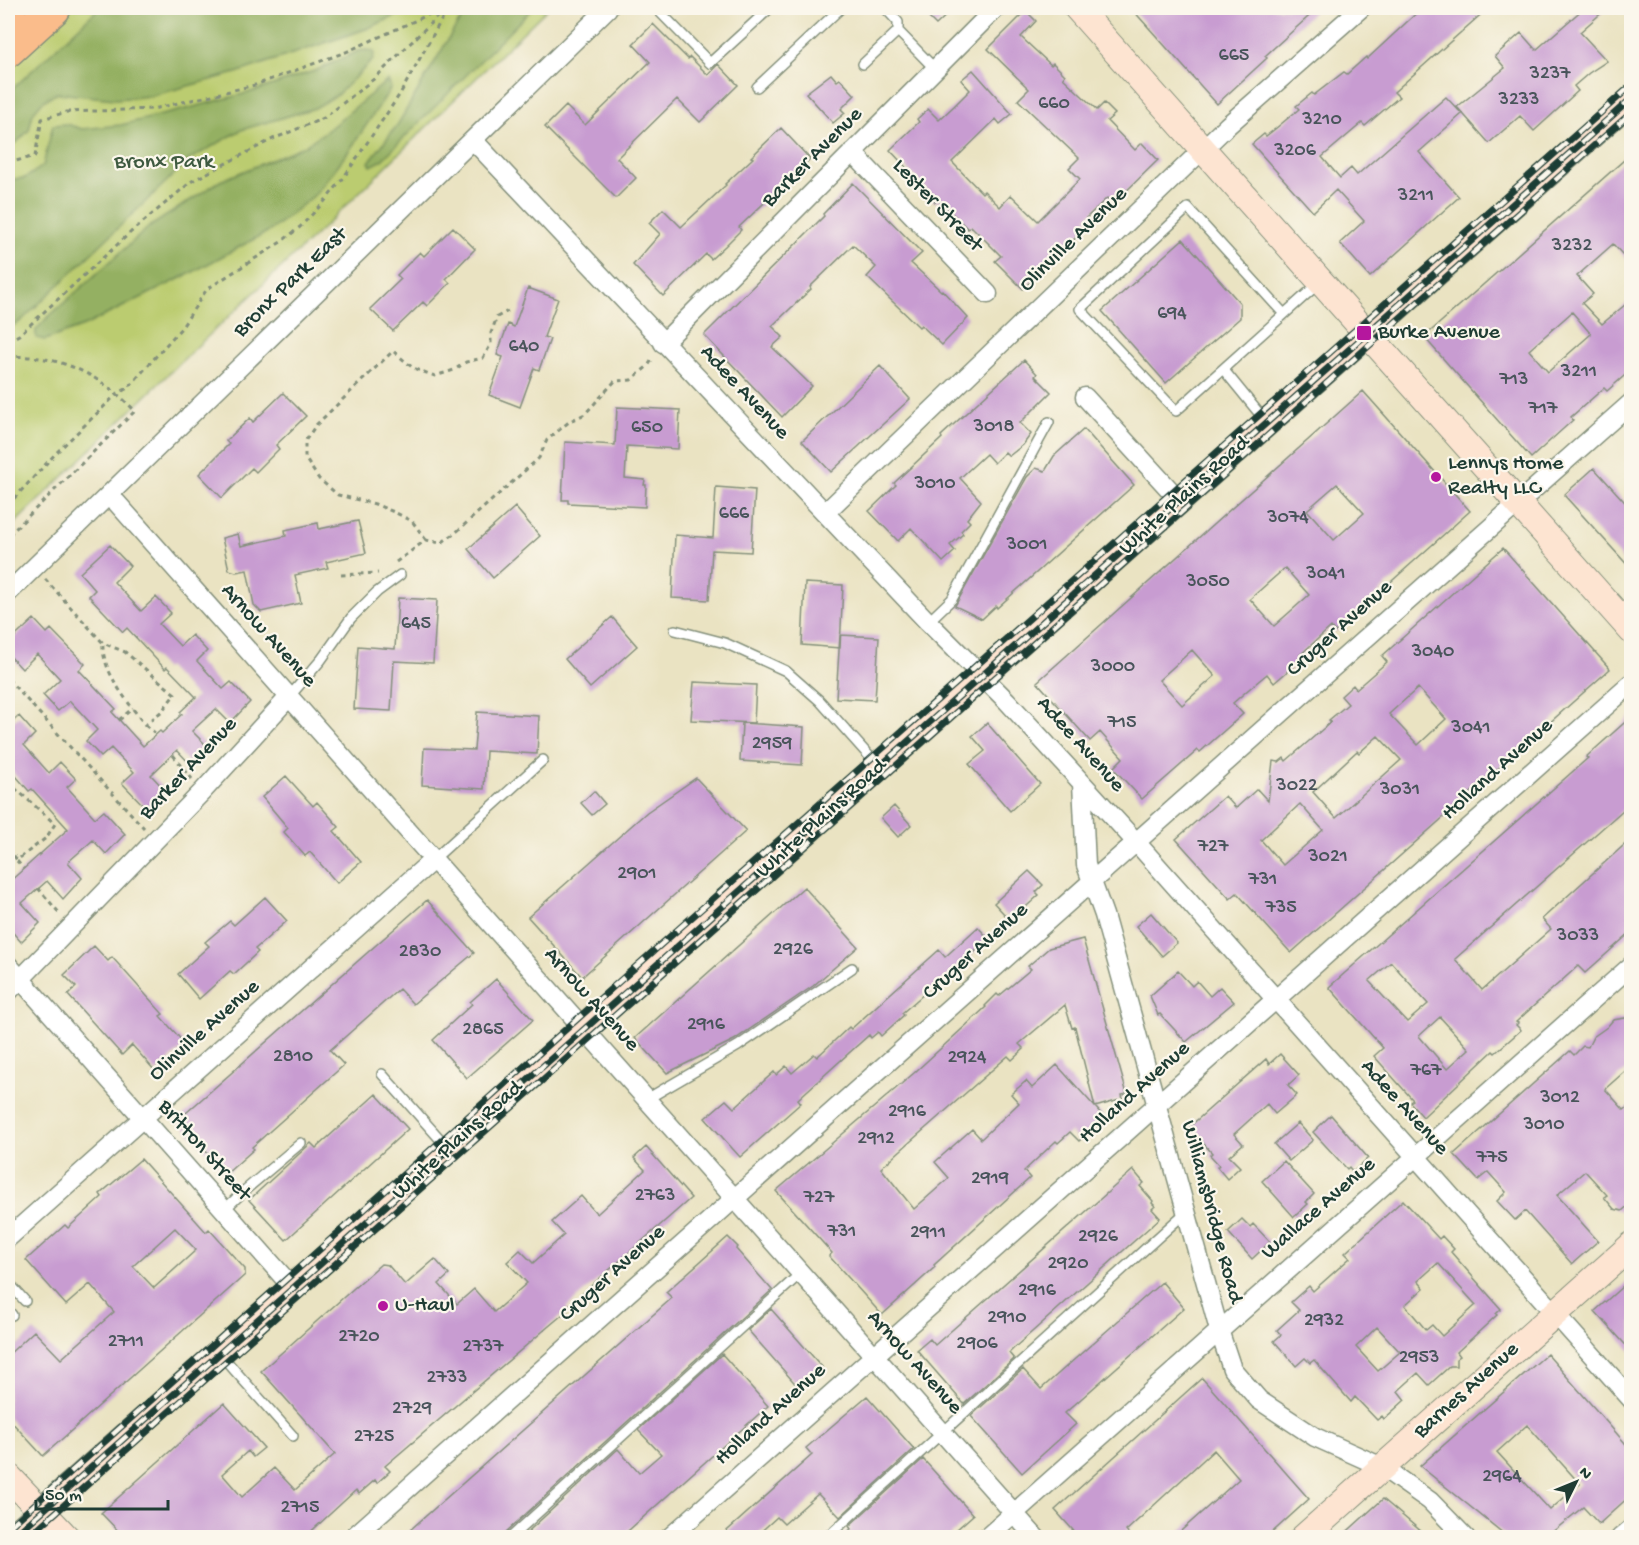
<svg xmlns="http://www.w3.org/2000/svg" width="1639" height="1545" font-family="'Gochi Hand',sans-serif">
<style>
.green{fill:#bbcc6f;stroke:#6d8452;stroke-width:1.5}
.forest{fill:#94b062;stroke:#5a764b;stroke-width:1.5}
.building{fill:#c89cd1;fill-rule:evenodd}
.lines{fill:none;stroke-linecap:round;stroke-linejoin:round}
.lane-casing{stroke:#84907b;stroke-width:12}
.street-casing{stroke:#84907b;stroke-width:21}
.secondary-casing{stroke:#84907b;stroke-width:28}
.highway-casing{stroke:#84907b;stroke-width:36}
.path{stroke:#84907b;stroke-width:3;stroke-dasharray:4.5 4.5;stroke-linecap:butt}
.lane{stroke:#fff;stroke-width:9}
.street{stroke:#fff;stroke-width:18}
.secondary{stroke:#fde4d1;stroke-width:26}
.highway{stroke:#fabc8b;stroke-width:33}
.rail-casing{stroke:#1f3d34;stroke-width:7}
.rail{stroke:#fbf7ec;stroke-width:4.5;stroke-dasharray:14;stroke-linecap:butt}
.poi-dot{fill:#b5179e;stroke:#fbf7ec;stroke-width:2}
.labels{text-anchor:middle;dominant-baseline:central;stroke-width:4.5;stroke-linejoin:round;paint-order:stroke}
.number-label{font-size:20px;fill:#49555b}
.street-label{font-size:22px;fill:#1f3d34;stroke:#fbf7ec}
.park-label{font-size:22px;fill:#3e5a40;stroke:#fbf7ec}
.poi-label{font-size:22px;fill:#1f3d34;stroke:#fbf7ec;text-anchor:start}
</style>
<rect width="100%" height="100%" fill="#fbf7ec"/>
<filter id="ink" filterUnits="userSpaceOnUse"><feTurbulence type="fractalNoise" baseFrequency=".0167" numOctaves="2"/><feDisplacementMap in="SourceGraphic" scale="12" xChannelSelector="R" yChannelSelector="G"/><feConvolveMatrix kernelMatrix="1 2 1 2 8 2 1 2 1" color-interpolation-filters="sRGB"/></filter>
<filter id="wash" filterUnits="userSpaceOnUse"><feTurbulence type="fractalNoise" baseFrequency=".008" numOctaves="4" result="noise"/><feDisplacementMap in="SourceGraphic" scale="24" xChannelSelector="R" yChannelSelector="G"/><feGaussianBlur stdDeviation="1.35" result="paint"/><feColorMatrix in="noise" values="0 0 0 0 0 0 0 0 0 0 0 0 0 0 0 0 0 1.4 0 .05"/><feComposite in="paint" operator="in"/></filter>
<g filter="url(#wash)">
<rect width="100%" height="100%" fill="#eae3c2"/>
<path class="green" d="M8,8h540l-225,220 -136,128 -179,174z"/>
<path class="forest" d="M99,8h315l-48,21 -130,44 -85,23 -36,3 -58,-6 -14,8 -10,12 -4,17 -13,13 -8,2v-52z
M471,8h62l-152,153 -10,5 -2,-4 29,-38 55,-93 14,-21z
M367,50l7,2 -1,8 -36,35 -22,13 -74,22 -51,29 -170,163 -12,6v-148l17,-2 18,-12 10,-41 14,-1 15,5 39,-4 61,-15 73,-19 62,-21 41,-19z
M388,80l3,8 -40,60 -35,46 -45,36 -80,43 -107,53 -39,14 -9,-2v-8l10,-11 103,-92 71,-46 84,-35 25,-17z"/>
<g id="blocks">
<path class="building" d="M919,8h35l-18,17z
M1131,8h187l-53,48 2,2 -50,46z
M1422,8h66l-94,84 5,5 -34,29 -3,-3 -40,34 18,21 11,-10 6,7 89,-78 16,17 -43,38 40,45 -89,80 -30,-34 24,-22 -28,-31 -23,22 -61,-68 12,-10 2,2 9,-7 24,-20 -3,-3 16,-13 2,2 30,-23 3,2 19,-17 1,2z
M1584,8h23l-27,24 27,29 -18,12 -15,13 4,5 -44,40 -14,-15 -31,27 -32,-36 48,-39 -10,-12 26,-23 15,17z
M1026,11l10,10 -15,16 30,28 2,-2 12,12 -2,3 34,32 7,-7 11,11 -8,7 28,29 7,-7 16,17 -45,44 -6,-6 -21,20 5,5 -68,66 -28,-28 6,-5 -30,-30 -3,3 -30,-29 -3,2 -10,-10 2,-2 -37,-40 29,-28 -2,-3 11,-10 11,11 15,-14 16,-16 -9,-10 12,-10 39,44 -12,10 -4,-5 -44,43 30,31 2,-2 16,16 11,-12 27,26 42,-42 -11,-11 10,-10 -61,-58 11,-11 -41,-40z
M653,24l35,35 2,-2 18,18 10,-11 20,21 -38,37 -23,-23 -60,59 19,20 -20,20 -71,-71 21,-21 19,19 65,-63 -17,-18z
M831,74l6,7 3,-2 15,16 -14,14 4,4 -12,10 -27,-30z
M781,128l29,31 -71,68 2,3 -16,16 -14,13 -5,-5 -43,42 -30,-31 27,-31 -11,-11 14,-14 18,18 45,-42 -1,-1 28,-26 -2,-1z
M1632,153v112l-19,-21 -36,32 16,18 -11,9 20,21 30,-25v70l-25,22 -3,-3 -33,29 2,3 -42,38 -107,-121zM1572,312l19,22 -43,38 -19,-22z
M853,183l69,70 -11,10 30,28 1,-1 26,28 -26,27 -21,-20 -2,2 -52,-50 9,-10 -23,-22 -43,42 1,2 -39,37 11,11 -11,10 40,39 -30,31 -78,-82 120,-119 -1,-2z
M453,227l22,22 -29,30 4,4 -23,23 -4,-4 -30,29 -23,-22 31,-30 -4,-4 23,-23 4,4z
M1183,239l57,64v15l-74,65 -64,-72z
M528,288l30,11 -14,38 6,2 -11,31 -5,-2 -14,39 -31,-12 14,-38 -6,-2 11,-31 6,3z
M1024,360l13,14 -2,2 16,16 -31,31 11,11 -8,11 -14,11 -4,-4 -11,11 -8,-9 -26,24 21,23 -14,18 3,3 -9,9 2,3 -13,11 5,6 -12,11 -32,-34 -13,13 -29,-30 27,-26 -2,-2 48,-45 -1,-2z
M880,366l30,33 -79,73 -29,-31z
M1363,391l107,120 -135,121 -4,-5 -31,28 3,3 -29,25 -7,-9 -18,15 -16,14 10,11 -43,38 -2,-2 -56,49 -29,-31 10,-10 -23,-26 -10,9 -53,-59zM1337,484l27,29 -30,27 -27,-30zM1285,568l24,27 -35,31 -24,-27zM1192,650l23,26 -33,29 -23,-25z
M283,393l23,23 -30,29 3,4 -23,23 -4,-4 -30,30 -23,-24 30,-30 -3,-3 24,-23 3,4z
M617,407l63,3 -2,39 -51,-3 -2,32 20,2 -1,5h2l-1,22 -77,-4v-3h-6l3,-58 50,3z
M1084,429l50,56 -137,123 -1,-2 -14,13 -27,-13 72,-129 9,-9 9,3 9,-15z
M1594,468l38,42v60l-68,-75z
M716,487l39,3 -4,62 -39,-2 -3,50 -37,-2 3,-63 38,3z
M515,507l25,29 -47,42 -25,-29z
M358,521l8,32 -40,9 2,6 -33,7 6,28 -40,9 -7,-7 -7,-35 -11,2 -7,-2 -7,-32 16,-4 3,12 45,-10 -1,-6 33,-7 1,6z
M110,545l20,21 -16,16 27,29 15,-14 15,16 -12,11 21,22 12,-11 15,16 -10,10 26,28 8,-7 19,20 -20,21 -14,-14 -24,22 16,16 -17,18 -14,-15 -26,25 15,16 -18,19 -26,-27 12,-11 -23,-24 -10,9 -15,-16 11,-11 -27,-29 -12,10 -15,-16 17,-16 -23,-25 -15,15 -14,-15v-11l26,-24 13,14 4,-4 34,35 -6,6 37,39 -4,3 31,34 17,-15 2,2 20,-19 -2,-2 16,-15 -29,-30 -2,2 -38,-41 -4,4 -34,-36 6,-6 -15,-17z
M1503,548l107,121 -319,284 -54,-60 -7,6 -54,-60 49,-43 11,12 21,-19 11,12 5,-40 6,1 5,-4 2,3 45,-39 -2,-2 19,-16 -7,-8 12,-11 3,4 31,-27 -5,-6zM1418,688l28,31 -28,26 -29,-31zM1378,736l23,24 -65,58 -23,-26 44,-41 2,2zM1300,804l23,26 -40,35 -22,-25z
M805,583l38,2 -3,63 -38,-3z
M398,598l39,2 -4,63 -39,-2 -3,50 -37,-2 4,-63 37,3z
M612,617l25,29 -47,42 -25,-29z
M840,635l39,2 -4,63 -39,-2z
M694,682l62,3 -2,38 -63,-3z
M477,712l62,4 -2,38 -51,-3 -2,38 -62,-4 2,-37 50,2z
M19,716l16,18 -11,11 25,28 11,-11 16,17 -9,8 28,31 9,-7 21,23 -19,20 -13,-14 -25,22 14,16 -19,21 -16,-18 -25,22 18,20 -19,19 -13,-15v-44l60,-54 -36,-40 -3,2 -21,-24v-41z
M1632,716v86l-177,157 27,31 69,-61 -9,-10 90,-81v93l-47,42 -7,-7 -62,56 2,1 -2,2 5,5 -26,23 -2,-2 -70,66 -13,-15 3,-2 -39,-44 9,-8 -54,-61 259,-229 -2,-1zM1391,962l37,42 -21,18 -38,-41zM1440,1017l29,32 -22,20 -28,-33z
M742,723l62,4 -2,38 -62,-4z
M987,723l53,61 -30,27 -41,-47 16,-13 -13,-15z
M286,776l27,30 4,-4 22,25 -5,4 27,31 -24,21 -27,-31 -5,4 -21,-24 4,-4 -26,-31z
M696,778l50,53 -164,146 -54,-60 119,-105z
M594,791l11,13 -13,11 -11,-12z
M894,806l17,19 -13,12 -17,-19z
M1029,871l14,14 -7,7 3,3 -22,20 -3,-4 -7,6 -13,-14z
M804,887l54,60 -45,39 -79,54 -67,33 -32,-35z
M265,897l22,24 -32,28 3,3 -24,22 -4,-3 -31,28 -21,-25 31,-28 -4,-4 25,-21 4,4z
M427,900l47,53 -61,51 -14,-15 -53,47 -16,14 14,15 -92,82 2,2 -28,25 -48,-54z
M1151,913l26,30 -15,13 -26,-30z
M978,927l11,12 -62,56 -2,-2 -23,20 2,2 -23,21 -3,-4 -7,6 -2,-3 -71,64 3,4 -61,54 -35,-39 21,-18 8,8 40,-36 2,3 10,-9 6,7 22,-19 3,3 32,-30 2,2 88,-79 6,7z
M1083,939l44,155 -5,1 1,4 -28,8 -20,-80 -3,1 -7,-23 -46,39 5,5 -12,11 -4,-4 -97,85 -30,27 33,41 35,-31 -14,-16 37,-33 9,10 38,-36 -8,-9 15,-13 6,7 25,-23 48,53 -26,23 -9,-9 -12,11 -2,-2 -32,30 6,7 -96,87 1,2 -53,48 -53,-59 3,-3 -56,-62 138,-118 72,-66 -1,-1 12,-12 2,2 32,-27 -3,-3 21,-18z
M94,946l14,15 4,-4 51,57 -3,2 26,29 -30,27 -24,-27 -10,10 -54,-60 8,-8 -12,-12z
M1178,971l14,15 5,-5 13,15 10,-9 14,15 -48,40 -26,-28 -2,1 -8,-19z
M496,979l37,41 -66,58 -34,-38 39,-36 -2,-2z
M1632,1017v48l-27,24 19,21 8,-6v98l-10,9 -8,-2 -10,-12 3,-2 -22,-24 -28,24 41,46 -26,23 -47,-53 -10,9 -18,-19 9,-9 -18,-20 -10,8 -24,-26 116,-103 4,4 9,-9 5,1 5,-10 14,-10 6,-7z
M1280,1054l19,21 -11,10 9,10 -22,19 -8,-10 -33,30 9,10 -14,12 11,11 -13,12 -10,-12 2,-2 -9,-10 2,-2 -23,-26 77,-68 3,5z
M376,1094l32,35 -122,111 -37,-40 62,-57 5,5z
M1331,1115l37,43 -15,14 -4,-5 -2,2 -34,-37z
M1298,1123l15,17 -24,21 -15,-17z
M646,1147l45,51 -125,110 2,2 -19,16 -164,140 5,5 -13,12 -2,-3 -16,14 -3,-4 -52,48h-179l-24,-25 123,-110 40,45 -11,9 -5,-6 -26,23 20,23 32,-29 21,22 40,-36 -74,-83 120,-107 7,1 17,20 30,-26 14,16 -10,9 18,20 17,-15 20,23 33,-29 -20,-21 13,-12 13,13 31,-28 -12,-13 29,-26 16,18 48,-44 -11,-12z
M141,1159l65,73 3,-3 36,40v6l-202,181 -35,-38v-63l26,-24 27,28 53,-47 -24,-28 -24,21 -40,-45 39,-35 3,3 34,-31 -2,-3zM175,1228l21,22 -42,38 -21,-22z
M1284,1161l30,33 -8,8 2,2 -14,13 -32,-36z
M1133,1170l11,13 -4,3 13,15 -1,2 3,3 -3,3 8,9 -146,130 -5,5 5,6 -50,45 -47,-54 13,-11 5,6z
M1403,1200l36,39 3,-3 12,13 -3,3 50,57 -5,5 1,1 -40,37 3,4 -4,3v7h-6l-21,19 -11,-12 -20,18 7,9 -21,19 -2,-3 -5,4 -22,-23 -4,5 -37,-42 -4,3 -5,-5 -9,8 -22,-25 7,-6 -4,-5 22,-20 -8,-8 18,-16 4,5 37,-33 -5,-5zM1438,1263l38,42 -34,31 -10,-11 -6,5 -21,-25 19,-17 -6,-7zM1377,1327l23,25 -22,19 -22,-24z
M1242,1219l8,8 3,-3 17,18 -18,17 -24,-27z
M728,1237l10,10 -2,2 36,41 -267,243 -2,5h-102l271,-240 -6,-6z
M1632,1278v74l-37,-41z
M1162,1282l22,26 -119,105 11,11 -54,49 -51,-57 52,-47 18,20z
M771,1309l51,58 -23,21 -51,-58z
M722,1354l46,52 -148,132h-99l97,-89 21,24 22,-19 -23,-24z
M1547,1354l85,97v43l-33,30 -16,-17 -38,31h-36l-89,-72zM1527,1425l53,59 -30,26 -53,-58z
M1202,1378l107,121 -43,39h-93l66,-59 -25,-29 -88,81 6,7h-52l-25,-28z
M867,1396l47,53 -74,68 -22,-23 -34,30 -7,-7 -23,21h-35l93,-83 -6,-7z
M923,1459l50,56 -25,22 -2,-2 -3,3h-102l10,-9 -2,-3z
M1383,1499l46,39h-89z"/>
</g>
</g>
<g filter="url(#ink)">
<use href="#blocks" fill-opacity="0" stroke="#84907b" stroke-width="1.5"/>
<g class="lines">
<g class="lane-casing">
<path id="lane" d="M656,8l54,55 60,-55
M885,8l13,14v9l37,38
M863,64l35,-33
M757,87l84,-79
M1284,314l-96,-106 -108,101 96,102 143,-128
M1223,369l44,54
M928,622l24,-23 97,-177
M675,630l50,13 61,28 34,30 58,65
M289,697l32,-37 30,-42 26,-26 23,-17
M434,859l109,-99
M382,1074l66,74
M647,1099l91,-53 114,-78
M224,1210l20,-19 57,-48
M8,1282l17,19
M8,1310l4,5
M221,1355l72,81
M510,1538l291,-265
M826,1538l360,-326"/>
</g>
<g class="street-casing">
<path id="street" d="M473,140l455,482 79,79 129,141 496,558
M852,152l136,142
M663,343l333,-335
M1085,397l95,104
M109,494l927,1044
M825,513l402,-387 134,-118
M8,593l600,-585
M1082,783l4,82 18,50 115,415 13,39 27,31 56,37 67,30 48,34 36,37
M8,965l285,323
M8,992l194,-200 87,-95
M8,1238l426,-379
M352,1538l1280,-1136
M669,1538l963,-855
M986,1538l646,-573
M1620,1538l12,-10"/>
</g>
<g class="secondary-casing">
<path id="secondary" d="M1077,8l555,623
M8,1476l59,62
M11,1538l1621,-1439
M1303,1538l329,-293"/>
</g>
<g class="highway-casing">
<path id="highway" d="M8,9l1,-1
M8,50l46,-42"/>
</g>
<path class="path" d="M8,163l27,-7 7,-37 25,-7 86,-3 102,-24 91,-33 97,-44
M8,341l11,-6 112,-103 61,-51 81,-42 51,-21 51,-40 71,-70
M8,357c49,-4 93,18 127,54l-127,125
M8,505l49,-53 61,-59 10,-5 54,-61 25,-38 74,-47 19,-15 24,-25 18,-22 58,-86 48,-86
M426,540l-14,-19 -18,-9 -19,-8 -37,-9 -19,-16 -14,-21v-17l11,-16 77,-74 20,17 22,8 19,-6 12,-8 17,-4 8,-14v-11l6,-16 11,-6
M396,562l30,-22 15,3 13,-9 85,-76 8,-18 23,-19 15,-7 30,-33 16,-1 17,-14 5,-8
M341,575l37,-2
M45,579l58,64 22,9 50,42 -13,17 -17,14c-16,-22 -44,-54 -42,-82
M8,679l136,149
M119,720l14,-12
M145,725l10,8
M173,755l19,24
M8,782l47,42 -9,14 -29,22 -9,-12
M17,861l7,8
M38,888l23,27"/>
<use href="#lane" class="lane"/>
<use href="#street" class="street"/>
<use href="#secondary" class="secondary"/>
<use href="#highway" class="highway"/>
<g class="rail-casing">
<path id="rail" d="M8,1528l614,-549 1010,-894
M12,1538l1620,-1440
M27,1538l1605,-1426"/>
</g>
<use href="#rail" class="rail"/>
</g>
</g>
<g class="poi-dot">
<rect x="1356" y="325" width="16" height="16" rx="3"/>
<circle cx="1436" cy="477" r="6"/>
<circle cx="383" cy="1306" r="6"/>
</g>
<g class="labels">
<g class="number-label">
<text x="1234" y="56">665</text>
<text x="1550" y="74">3237</text>
<text x="1519" y="100">3233</text>
<text x="1054" y="104">660</text>
<text x="1322" y="120">3210</text>
<text x="1295" y="151">3206</text>
<text x="1416" y="196">3211</text>
<text x="1572" y="246">3232</text>
<text x="1172" y="314">694</text>
<text x="524" y="347">640</text>
<text x="1579" y="372">3211</text>
<text x="1514" y="380">713</text>
<text x="1543" y="409">717</text>
<text x="994" y="427">3018</text>
<text x="647" y="428">650</text>
<text x="935" y="484">3010</text>
<text x="734" y="514">666</text>
<text x="1288" y="518">3074</text>
<text x="1027" y="545">3001</text>
<text x="1326" y="574">3041</text>
<text x="1208" y="582">3050</text>
<text x="416" y="624">645</text>
<text x="1433" y="652">3040</text>
<text x="1113" y="667">3000</text>
<text x="1122" y="723">715</text>
<text x="1471" y="728">3041</text>
<text x="772" y="744">2959</text>
<text x="1297" y="786">3022</text>
<text x="1400" y="790">3031</text>
<text x="1213" y="847">727</text>
<text x="1328" y="857">3021</text>
<text x="637" y="874">2901</text>
<text x="1263" y="880">731</text>
<text x="1281" y="908">735</text>
<text x="1578" y="936">3033</text>
<text x="793" y="950">2926</text>
<text x="420" y="952">2830</text>
<text x="706" y="1025">2916</text>
<text x="483" y="1030">2865</text>
<text x="293" y="1057">2810</text>
<text x="967" y="1058">2924</text>
<text x="1426" y="1071">767</text>
<text x="1560" y="1098">3012</text>
<text x="907" y="1112">2916</text>
<text x="1544" y="1125">3010</text>
<text x="876" y="1139">2912</text>
<text x="1492" y="1158">775</text>
<text x="990" y="1179">2919</text>
<text x="655" y="1196">2763</text>
<text x="819" y="1198">727</text>
<text x="842" y="1232">731</text>
<text x="928" y="1233">2911</text>
<text x="1098" y="1237">2926</text>
<text x="1068" y="1264">2920</text>
<text x="1037" y="1291">2916</text>
<text x="1007" y="1318">2910</text>
<text x="1324" y="1321">2932</text>
<text x="359" y="1337">2720</text>
<text x="126" y="1342">2711</text>
<text x="977" y="1344">2906</text>
<text x="483" y="1347">2737</text>
<text x="1419" y="1358">2953</text>
<text x="447" y="1378">2733</text>
<text x="412" y="1409">2729</text>
<text x="374" y="1437">2725</text>
<text x="1502" y="1477">2964</text>
<text x="300" y="1508">2715</text>
</g>
<g class="street-label">
<text transform="translate(813 158) rotate(-45)">Barker Avenue</text>
<text transform="translate(937 206) rotate(46)">Lester Street</text>
<text transform="translate(1074 240) rotate(-44)">Olinville Avenue</text>
<text transform="translate(291 283) rotate(-44)">Bronx Park East</text>
<text transform="translate(744 393) rotate(47)">Adee Avenue</text>
<text transform="translate(1185 496) rotate(-42)">White Plains Road</text>
<text transform="translate(1340 629) rotate(-42)">Cruger Avenue</text>
<text transform="translate(268 636) rotate(48)">Arnow Avenue</text>
<text transform="translate(1080 745) rotate(48)">Adee Avenue</text>
<text transform="translate(189 769) rotate(-47)">Barker Avenue</text>
<text transform="translate(1498 770) rotate(-42)">Holland Avenue</text>
<text transform="translate(822 819) rotate(-42)">White Plains Road</text>
<text transform="translate(976 952) rotate(-42)">Cruger Avenue</text>
<text transform="translate(591 1000) rotate(48)">Arnow Avenue</text>
<text transform="translate(205 1031) rotate(-42)">Olinville Avenue</text>
<text transform="translate(1135 1093) rotate(-42)">Holland Avenue</text>
<text transform="translate(1404 1108) rotate(48)">Adee Avenue</text>
<text transform="translate(458 1141) rotate(-42)">White Plains Road</text>
<text transform="translate(204 1151) rotate(48)">Britton Street</text>
<text transform="translate(1319 1209) rotate(-41)">Wallace Avenue</text>
<text transform="translate(1211 1212) rotate(75)">Williamsbridge Road</text>
<text transform="translate(613 1274) rotate(-42)">Cruger Avenue</text>
<text transform="translate(914 1363) rotate(48)">Arnow Avenue</text>
<text transform="translate(1467 1391) rotate(-42)">Barnes Avenue</text>
<text transform="translate(771 1415) rotate(-42)">Holland Avenue</text>
</g>
<g class="park-label">
<text x="164" y="163">Bronx Park</text>
</g>
<g class="poi-label">
<text x="1378" y="333">Burke Avenue</text>
<text x="1448" y="464">Lennys Home<tspan x="1448" dy="25">Realty LLC</tspan></text>
<text x="395" y="1306">U-Haul</text>
</g>
</g>
<rect width="1639" height="1545" fill="none" stroke="#fbf7ec" stroke-width="30"/>
<g transform="translate(1576 1482) rotate(47)" stroke="#fbf7ec" stroke-width="4.5" paint-order="stroke">
<path d="M0-4.5L10 22L0 15L-10 22Z" fill="#1f3d34"/>
<text y="-9" font-size="16" font-weight="bold" text-anchor="middle" fill="#1f3d34">N</text>
</g>
<path d="M36 1500v9h132v-9" fill="none" stroke="#1f3d34" stroke-width="3"/>
<text x="45" y="1500" font-size="18" fill="#1f3d34" stroke="#fbf7ec" stroke-width="4.5" paint-order="stroke">50 m</text>
</svg>
